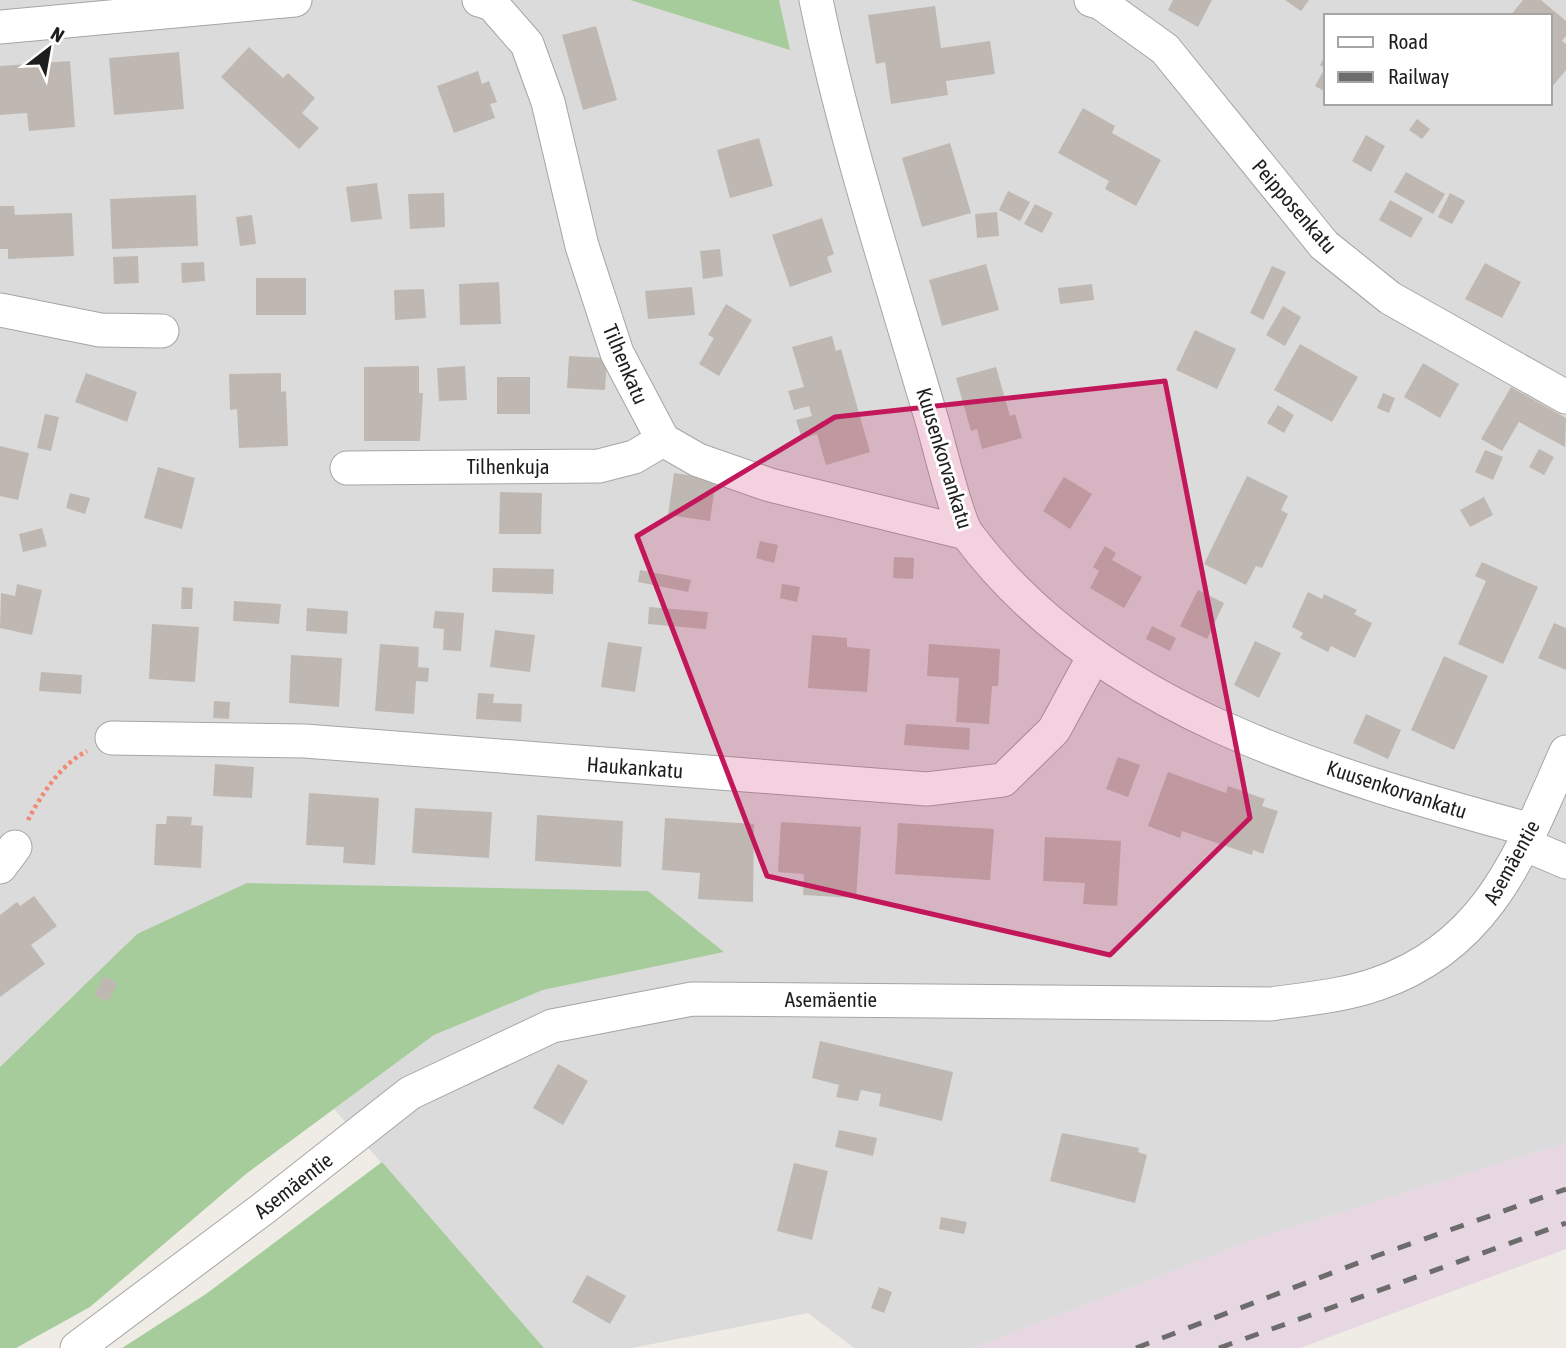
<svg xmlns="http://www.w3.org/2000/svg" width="1566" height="1348" font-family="'Asap Condensed',sans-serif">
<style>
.residential{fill:#dcdbdb;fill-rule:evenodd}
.industrial{fill:#e7d7e3}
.forest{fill:#a7cc9c}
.building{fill:#bfb8b2}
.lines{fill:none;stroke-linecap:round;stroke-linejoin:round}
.minor-casing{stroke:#a5a5a5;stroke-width:35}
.path{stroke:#f28973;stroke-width:4.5;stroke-dasharray:3.5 3.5;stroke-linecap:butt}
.minor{stroke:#fff;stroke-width:33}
.rail{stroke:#6c6c6c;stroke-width:5;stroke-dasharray:14 14;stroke-linecap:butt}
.marked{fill:#c2185b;fill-opacity:0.2;stroke:#c2185b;stroke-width:5;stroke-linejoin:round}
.labels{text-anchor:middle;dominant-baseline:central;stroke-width:6;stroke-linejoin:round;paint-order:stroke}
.street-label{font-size:21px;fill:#1e1e1e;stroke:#fff}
</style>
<rect width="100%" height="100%" fill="#efece5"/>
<path class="residential" d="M0,0h1566v1143l-311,96 -281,109h-120l-46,-35 -176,35h-88l-210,-239 100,-74 109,-45 180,-38 -586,-18 -137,133zM1326,16h224v87h-224z"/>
<path class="industrial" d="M1566,1143v106l-266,99h-326l281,-109z"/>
<path class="forest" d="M630,0h149l11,50z
M247,883l401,8 76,61 -181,38 -109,45 -188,139 -156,133 -74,41h-16v-281l137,-133z
M382,1162l162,186h-422l84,-54z"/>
<path class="building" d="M1173,0h39l-14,27 -30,-17z
M1285,0h24l-8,11z
M1523,0h18l25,21v15l-4,5 4,3v26l-16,19v-73h-40z
M935,6l6,42 49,-7 5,33 -49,7 2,14 -57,9 -6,-42 -9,2 -8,-49z
M596,26l21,74 -34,10 -21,-75z
M249,47l34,31 5,-5 27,25 -13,15 17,15 -20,21 -78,-72z
M179,52l5,57 -70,6 -5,-57z
M1326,53v39l-11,-6 10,-18 -5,-3z
M70,61l5,66 -46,4 -2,-18 -27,2v-49z
M478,71l4,13 7,-3 8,21 -7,2 5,14 -41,15 -17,-47z
M1083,108l32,18 -3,7 49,27 -25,46 -31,-17 4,-8 -51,-28z
M1417,119l13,10 -8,10 -13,-9z
M1366,135l19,11 -14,26 -19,-11z
M759,138l14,48 -43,12 -13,-48z
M950,143l21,70 -49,14 -20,-69z
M1406,172l39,22 -12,20 -39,-22z
M377,183l5,36 -31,3 -5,-35z
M1008,191l22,11 -10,19 -21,-11z
M444,193l1,34 -35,2 -2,-35z
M1450,193l15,8 -13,23 -14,-7z
M196,195l2,51 -86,3 -2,-50z
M1390,200l33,18 -12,20 -32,-18z
M1035,204l18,9 -11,20 -18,-9z
M0,206h14l1,9 57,-2 2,43 -66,3v-10h-8z
M997,212l2,24 -22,2 -2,-24z
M252,215l4,29 -16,2 -4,-29z
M822,218l12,36 -7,3 5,15 -42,15 -18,-52z
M720,249l3,27 -20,3 -3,-28z
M138,256l1,27 -25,1 -1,-27z
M204,262l1,19 -23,2 -1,-20z
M1485,263l36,19 -19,36 -37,-19z
M986,264l13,46 -57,16 -13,-46z
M1272,266l14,6 -23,48 -13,-7z
M256,278h50v37h-50z
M499,282l2,42 -41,1 -1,-41z
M1092,284l2,16 -34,4 -2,-16z
M692,287l3,28 -47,4 -3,-28z
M424,289l2,29 -31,2 -1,-30z
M726,304l26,16 -33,56 -20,-12 15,-26 -6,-3z
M1283,306l18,11 -16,29 -19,-11z
M1195,330l41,19 -19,40 -41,-19z
M832,336l4,15 5,-2 29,103 -44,13 -9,-31 -15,5 -6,-19 16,-4 -3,-10 -15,4 -6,-19 16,-4 -12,-40z
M1300,344l58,33 -26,45 -58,-32z
M569,356l38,2 -2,32 -38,-2z
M1423,363l36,21 -19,34 -36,-21z
M419,366v27h4l-3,48h-56v-74z
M465,366l2,34 -28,1 -2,-33z
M996,367l14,49 5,-2 7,24 -40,11 -5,-20 -6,2 -15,-53z
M86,373l51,19 -10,30 -52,-20z
M281,373v19l5,-1 2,55 -49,2 -2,-39 -7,1 -1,-36z
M497,377h33v37h-33z
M1511,387l55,31 -1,29 -46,-25 -17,29 -21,-12z
M1383,393l12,5 -6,15 -12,-5z
M1278,405l16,10 -10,18 -17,-10z
M45,414l14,3 -8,34 -14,-3z
M0,446l29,7 -11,47 -18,-4z
M1539,449l15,8 -10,18 -15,-8z
M1485,450l18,7 -10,23 -18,-8z
M158,467l37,11 -13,51 -38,-11z
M674,473l42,6 -6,42 -42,-6z
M1247,476l41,20 -7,14 7,4 -26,54 -6,-2 -10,19 -42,-21z
M1064,477l28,17 -22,35 -27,-18z
M500,492l42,1 -1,41h-42z
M70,493l20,5 -5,16 -19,-6z
M1484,497l9,18 -23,12 -10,-17z
M42,528l5,18 -24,6 -4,-18z
M760,541l18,4 -4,18 -18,-5z
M1105,546l11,7 -4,7 30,17 -18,31 -34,-20 9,-17 -6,-4z
M894,557l20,1 -1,21 -20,-1z
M1482,562l56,25 -35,77 -45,-20 28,-63 -11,-5z
M493,568l61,1 -1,25 -61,-2z
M640,570l51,10 -3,12 -50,-10z
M17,584l25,6 -10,45 -32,-7 1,-35 14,3z
M782,584l18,3 -3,15 -17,-4z
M182,587l11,1 -1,21h-11z
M1198,590l26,13 -17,36 -27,-13z
M1308,592l14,7 2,-5 33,16 -3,4 18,9 -17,35 -24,-12 -3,6 -28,-14 3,-5 -11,-6z
M234,601l47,3 -2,20 -46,-3z
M649,607l59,5 -2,17 -58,-5z
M307,608l41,3 -1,23 -41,-3z
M435,611l29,2 -3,38 -18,-1 1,-21 -11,-1z
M1554,623l12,5v42l-28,-12z
M152,624l47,3 -4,55 -46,-3z
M1152,626l24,12 -6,13 -24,-12z
M495,630l40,5 -5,37 -40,-5z
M812,635l35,3v9l23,2 -3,43 -59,-4z
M1255,641l26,12 -22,45 -25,-13z
M608,642l34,5 -7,45 -34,-5z
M380,644l39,3 -1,20 11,1 -1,14 -12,-1 -2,33 -39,-3z
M929,644l71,5 -2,37h-6l-3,38 -33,-2 3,-44 -32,-2z
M291,655l51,3 -3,49 -50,-4z
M1444,656l44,20 -34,74 -43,-20z
M41,672l41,3 -1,19 -42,-3z
M478,693l16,1 -1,9 29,1 -1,18 -45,-3z
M214,701l16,1 -1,17 -16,-1z
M1366,714l35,16 -13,29 -35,-16z
M906,724l64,4 -1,22 -65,-5z
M1118,757l22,8 -12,32 -22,-8z
M215,764l39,3 -2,31 -39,-2z
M1168,772l58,21 2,-7 37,13 -3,7 16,5 -15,43 -10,-4 -1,5 -70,-24 -2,7 -32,-12z
M309,793l70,5 -4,67 -32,-2 1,-16 -38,-2z
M415,808l77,4 -3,46 -77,-5z
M537,815l86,6 -2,46 -86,-6z
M167,816l25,1 -1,8 12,1 -2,42 -47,-3 2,-41h10z
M665,818l89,6 -1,78 -55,-3 2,-26 -38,-3z
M781,822l80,5 -5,71 -53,-3 1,-21 -26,-2z
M898,823l96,6 -4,51 -95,-6z
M1045,837l76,4 -4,65 -34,-2 2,-21 -42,-2z
M34,896l23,30 -26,19 14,19 -45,33v-82l17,-13 3,4z
M104,976l13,7 -9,19 -14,-7z
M820,1041l133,31 -11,49 -63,-15 2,-12 -20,-4 -3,11 -22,-4 3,-12 -27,-7z
M558,1064l30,17 -25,44 -30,-17z
M839,1130l38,8 -4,18 -38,-9z
M1062,1133l77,15 -1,4 9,3 -12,48 -85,-22z
M794,1163l34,8 -16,69 -35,-9z
M941,1217l26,5 -3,12 -25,-5z
M587,1275l39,21 -16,28 -38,-22z
M879,1287l13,5 -8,21 -13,-5z"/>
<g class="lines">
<g class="minor-casing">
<path id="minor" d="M479,0l13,4 35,40 21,58 34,144 35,107 46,87 35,20 72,25 196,48
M816,0c29,140 74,277 114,414 8,25 26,105 38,121 131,176 361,240 563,295
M1091,0l10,3 64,46 159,196 66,53 176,99
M0,27l295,-27
M0,310l100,20 62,1
M347,468l252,-2 35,-9 29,-17
M112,738l193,3 622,48 76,-9 51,-50 39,-72
M1524,844l42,18
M0,867l15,-20
M77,1348l187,-140 146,-115 142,-67 140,-27 579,5c35,-5 72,-8 106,-20 112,-38 145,-133 189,-232"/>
</g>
<path class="path" d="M28,820c13,-25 33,-56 59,-69"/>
<use href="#minor" class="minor"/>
<path class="rail" d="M1136,1348l240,-92 190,-67
M1219,1348l347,-125"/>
</g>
<path class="marked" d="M1165,381l85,437 -140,137 -343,-79 -130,-340 198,-119z"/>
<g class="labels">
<g class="street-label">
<text transform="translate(1295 206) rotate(49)">Peipposenkatu</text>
<text transform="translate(626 364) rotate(67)">Tilhenkatu</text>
<text transform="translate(945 458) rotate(73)">Kuusenkorvankatu</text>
<text x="508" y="466">Tilhenkuja</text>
<text transform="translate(635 767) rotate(4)">Haukankatu</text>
<text transform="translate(1397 789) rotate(18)">Kuusenkorvankatu</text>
<text transform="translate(1511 862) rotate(-61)">Asemäentie</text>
<text x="831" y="999">Asemäentie</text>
<text transform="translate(293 1185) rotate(-38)">Asemäentie</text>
</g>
</g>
<rect x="1324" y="14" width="228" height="91" fill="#ffffff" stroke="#a5a5a5" stroke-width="2"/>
<rect x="1338" y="37" width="35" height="10" fill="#ffffff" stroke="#a5a5a5" stroke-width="2"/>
<text x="1388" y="49" font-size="21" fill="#1e1e1e">Road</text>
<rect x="1338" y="72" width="35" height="10" fill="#6c6c6c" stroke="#a5a5a5" stroke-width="2"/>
<text x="1388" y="84" font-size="21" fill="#1e1e1e">Railway</text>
<g transform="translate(49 49) rotate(31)" stroke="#ffffff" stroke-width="5" paint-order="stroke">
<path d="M0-5L12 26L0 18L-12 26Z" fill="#1e1e1e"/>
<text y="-10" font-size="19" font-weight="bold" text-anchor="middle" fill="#1e1e1e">N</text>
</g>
</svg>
